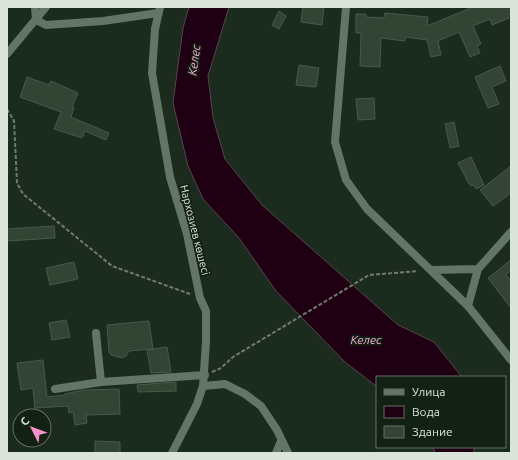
<svg xmlns="http://www.w3.org/2000/svg" width="518" height="460" font-family="Ubuntu,sans-serif">
<style>
.water{fill:#1f0013;stroke:#57444f}
.building{fill:#334435;stroke:#485949}
.lines{fill:none;stroke-linecap:round;stroke-linejoin:round}
.path{stroke:#6e7b6f;stroke-width:2;stroke-dasharray:4 2;stroke-linecap:butt}
.minor{stroke:#637665;stroke-width:8}
.labels{text-anchor:middle;dominant-baseline:central;stroke-width:3.5;stroke-linejoin:round;paint-order:stroke}
.street-label{font-size:11px;fill:#dae4db;stroke:#122113}
.water-label{font-size:12px;font-style:italic;fill:#f5a7d2;stroke:#122113}
</style>
<rect width="100%" height="100%" fill="#1b2b1d"/>
<path class="water" d="M189,7h40l-21,69 5,42 12,41 37,46 136,120 36,17 28,35h-85l-1,9 -31,-24 -69,-71 -37,-53 -36,-39 -15,-33 -15,-63 10,-75z
M433,447h41v6h-39z"/>
<path class="building" d="M303,7h21l-2,18 -21,-3z
M473,7h38v7l-4,1 2,3 -17,7 -2,-6 -17,7 8,18 -4,2 3,7 -10,4 -11,-25 -21,9 3,14 -10,2 -4,-17 -21,-3 -1,4 -24,-3 -1,29 -20,-1 1,-33h-5v-19h10v3l18,1 1,-5 43,4 -1,9z
M279,11l7,5 -7,13 -7,-4z
M299,65l20,3 -3,19 -20,-2z
M500,66l6,15 -14,6 7,17 -11,4 -13,-31z
M27,77l22,8 2,-4 27,12 -6,14 2,1 -3,9 38,16 -3,7 -21,-9 -3,7 -28,-9 7,-17 -41,-15z
M374,98l1,21 -17,1 -2,-21z
M454,122l5,24 -9,2 -5,-24z
M471,157l13,28 -8,4 -2,-4 -3,1 -3,-4 -10,-19z
M511,166v27l-18,13 -13,-16z
M54,226l1,12 -48,3v-12z
M511,260v10l-5,5 5,6v27l-23,-30z
M74,262l4,17 -28,6 -4,-17z
M66,320l4,17 -18,3 -3,-17z
M149,321l4,28 -24,2 -3,5 -4,2 -11,-3 -2,-3 -2,-27z
M167,347l4,25 -20,1 -4,-23z
M43,360l4,37 18,-2v-1l18,-4 36,-1 1,25 -34,1 1,8 -12,2 -2,-13 -4,1 -1,-7 -33,2 -2,-20 -12,2 -4,-27z
M176,382v9l-38,1 -1,-7z
M95,441l25,1v11h-25z"/>
<g class="lines">
<path class="path" d="M7,109l7,12 3,62 6,11 89,72 78,28
M212,372l9,-4 12,-11 136,-82 49,-4"/>
<path class="minor" d="M35,7l1,13
M160,7l-5,22 -3,44 18,104 17,57 13,64 6,13v31l-3,44 -6,18 -25,49
M346,7l-11,135 11,38 21,29 101,97 43,54
M36,20l10,5 57,-4 55,-8
M7,54l39,-47
M431,270l47,-1
M468,306l10,-37 33,-37
M96,333l5,49
M203,386l22,-2 20,10 16,12 16,24 11,23
M55,389l46,-7 104,-7
M276,453l5,-12"/>
</g>
<g class="labels">
<g class="street-label">
<text transform="translate(195 230) rotate(76)">Нархозиев көшесі</text>
</g>
<g class="water-label">
<text transform="translate(194 60) rotate(-82)">Келес</text>
<text x="366" y="339">Келес</text>
</g>
</g>
<rect width="518" height="460" fill="none" stroke="#dae4db" stroke-width="16"/>
<rect x="376" y="376" width="130" height="72" fill="#122113" stroke="#626f63"/>
<rect x="384" y="389" width="20" height="6" fill="#637665" stroke="#626f63"/>
<text x="412" y="396" font-size="12" fill="#dae4db">Улица</text>
<rect x="384" y="406" width="20" height="12" fill="#1f0013" stroke="#626f63"/>
<text x="412" y="416" font-size="12" fill="#dae4db">Вода</text>
<rect x="384" y="426" width="20" height="12" fill="#334435" stroke="#626f63"/>
<text x="412" y="436" font-size="12" fill="#dae4db">Здание</text>
<g transform="translate(32 428) rotate(312)"><circle r="19" fill="#122113" stroke="#626f63"/>
<path d="M0-3L7 15L0 10L-7 15Z" fill="#f890cc"/>
<text y="-6" font-size="11" font-weight="bold" text-anchor="middle" fill="#dae4db">С</text>
</g>
</svg>
